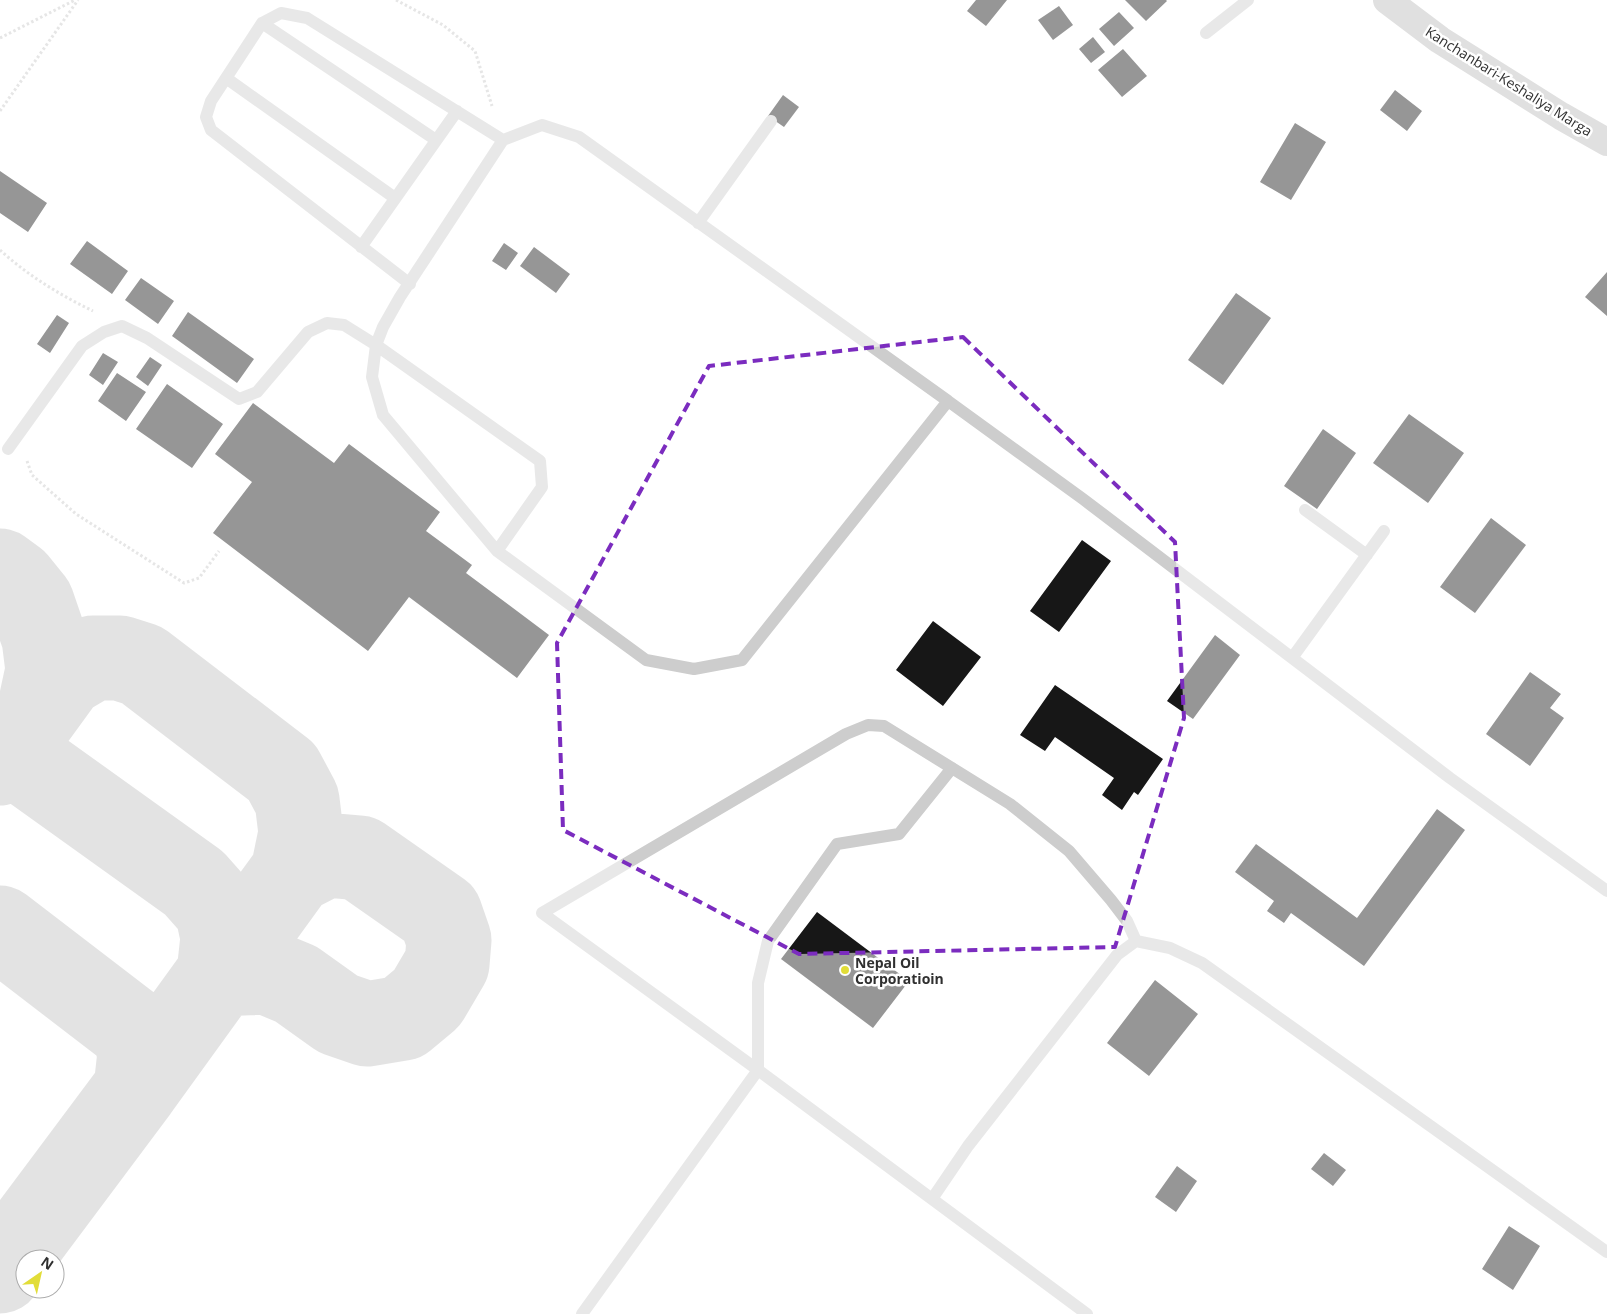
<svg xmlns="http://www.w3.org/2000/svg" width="1607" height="1314" font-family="'Open Sans',sans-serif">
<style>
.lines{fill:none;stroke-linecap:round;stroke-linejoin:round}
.taxiway{stroke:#c2c2c2;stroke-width:85}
.building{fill:#171717}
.path{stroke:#c7c7c7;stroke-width:3;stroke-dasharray:2.5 2.5;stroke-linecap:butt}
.lane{stroke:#cdcdcd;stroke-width:12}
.secondary{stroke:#bababa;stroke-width:28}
.marked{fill:none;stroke:#7b2cbf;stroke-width:4;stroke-dasharray:10 6;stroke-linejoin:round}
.poi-dot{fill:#e2dd38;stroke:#fff;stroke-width:2}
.labels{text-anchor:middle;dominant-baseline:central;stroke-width:5;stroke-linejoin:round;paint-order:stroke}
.street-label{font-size:14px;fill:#303030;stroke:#fff}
.poi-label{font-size:14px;font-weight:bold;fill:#303030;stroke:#fff;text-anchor:start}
</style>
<rect width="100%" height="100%" fill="#fff"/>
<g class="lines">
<path class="taxiway" d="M0,571l15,11 17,21 12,35 4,32 -8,37
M0,744l194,139 23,26 6,28 -4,37
M0,763l64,-88 29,-17h27l22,7 140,107 15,28 4,33 -8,39
M0,928l133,102 7,23 -4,36 -136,182
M136,1089l83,-115 74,-102 33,-17 34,3 80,56 9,26 -2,24 -20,34 -24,20 -36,6 -29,-10 -42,-30 -29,-12 -48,2"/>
</g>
<path class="building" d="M976,0h31l-21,26 -19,-15z
M1125,0h41l1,1 -21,20z
M1059,6l14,19 -20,15 -15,-20z
M1119,12l15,16 -20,18 -15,-17z
M1093,37l12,15 -14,11 -12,-14z
M1123,49l24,27 -25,21 -24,-27z
M1395,90l27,21 -15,20 -27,-21z
M783,95l16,12 -15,20 -16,-11z
M1295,123l31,19 -35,58 -31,-18z
M0,171l47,32 -19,29 -28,-19z
M87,241l41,30 -16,23 -42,-30z
M504,243l14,10 -12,17 -14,-9z
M534,247l36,27 -14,19 -36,-27z
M1607,272v44l-22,-19z
M141,278l33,23 -16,23 -33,-24z
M1236,293l35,25 -48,67 -35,-25z
M188,312l66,47 -17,24 -65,-47z
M57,315l12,8 -19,30 -13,-9z
M103,353l15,9 -15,23 -14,-10z
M150,357l12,8 -14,21 -12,-9z
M117,373l29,19 -20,29 -28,-20z
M167,384l56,40 -31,44 -56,-39z
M253,403l81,60 15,-19 91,68 -14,19 46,34 -6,8 83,62 -32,43 -108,-81 -41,54 -155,-118 39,-51 -37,-28z
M1409,414l55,39 -36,50 -55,-40z
M1323,429l33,24 -39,56 -33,-23z
M1491,518l35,27 -51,68 -35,-26z
M1082,540l29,21 -52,71 -29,-21z
M933,621l48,36 -38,49 -47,-36z
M1215,635l25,20 -47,64 -26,-18z
M1530,672l31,22 -11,14 14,10 -34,48 -44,-32z
M1055,685l108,74 -25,36 -4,-3 -12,18 -20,-15 12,-17 -59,-41 -10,14 -25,-16z
M1437,809l28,21 -101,136 -73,-53 -7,10 -17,-12 7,-10 -39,-29 21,-28 101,74z
M817,912l92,69 -36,47 -92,-69z
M1155,980l43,34 -49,62 -42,-33z
M1324,1153l22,17 -13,16 -22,-17z
M1177,1166l20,15 -21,31 -21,-15z
M1509,1226l31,20 -27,44 -31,-21z"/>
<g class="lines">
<path class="path" d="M396,0l47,25 32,26 17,55
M0,38l75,-38
M0,111l78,-111
M0,250c27,25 60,45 93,61
M27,461l5,14 44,39 108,69 15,-5 20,-27"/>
<path class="lane" d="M262,23l174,117
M1206,33l42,-33
M226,78l169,120
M542,125l37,12 369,264 -206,259 -48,9 -48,-9 -149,-109 -114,-136 -11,-38 4,-32 7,-18 17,-30 103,-157z
M698,223l73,-102
M361,247l96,-136
M410,284l-199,-154 -5,-13 5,-16 51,-78 19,-10 26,5 196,122
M948,401l135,98 367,279 157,113
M8,449l74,-103 22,-14 18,-6 25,12 92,61 18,-7 51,-60 19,-9 17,2 32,20 164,116 2,26 -45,64
M1305,510l62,45
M1292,658l92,-127
M932,1199l36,-53 149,-191 19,-14 34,7 32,15 405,289
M582,1314l176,-244v-87l10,-42 69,-97 62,-10 53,-66
M1087,1314l-329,-244 -216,-157 304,-179 22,-9 16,1 126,78 59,47 42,49 16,21 9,20"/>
<path class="secondary" d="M1387,0l53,40 121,76 46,26"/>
</g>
<path d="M0 0H1607V1314H0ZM963,337l212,205 9,176 -69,229 -316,7 -236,-124 -6,-187 152,-277z" fill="#fff" fill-opacity=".55" fill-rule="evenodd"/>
<path class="marked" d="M963,337l212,205 9,176 -69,229 -316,7 -236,-124 -6,-187 152,-277z"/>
<circle class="poi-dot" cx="845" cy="970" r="5"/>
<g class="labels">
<g class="street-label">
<text transform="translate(1509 81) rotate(32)">Kanchanbari-Keshaliya Marga</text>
</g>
<g class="poi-label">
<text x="855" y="962">Nepal Oil<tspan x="855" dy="16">Corporatioin</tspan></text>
</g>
</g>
<g transform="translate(40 1274) rotate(34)"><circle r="24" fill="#ffffff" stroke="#acacac"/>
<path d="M0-4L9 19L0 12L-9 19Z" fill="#e2dd38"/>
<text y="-8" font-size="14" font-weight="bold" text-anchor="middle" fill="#303030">N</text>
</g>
</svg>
